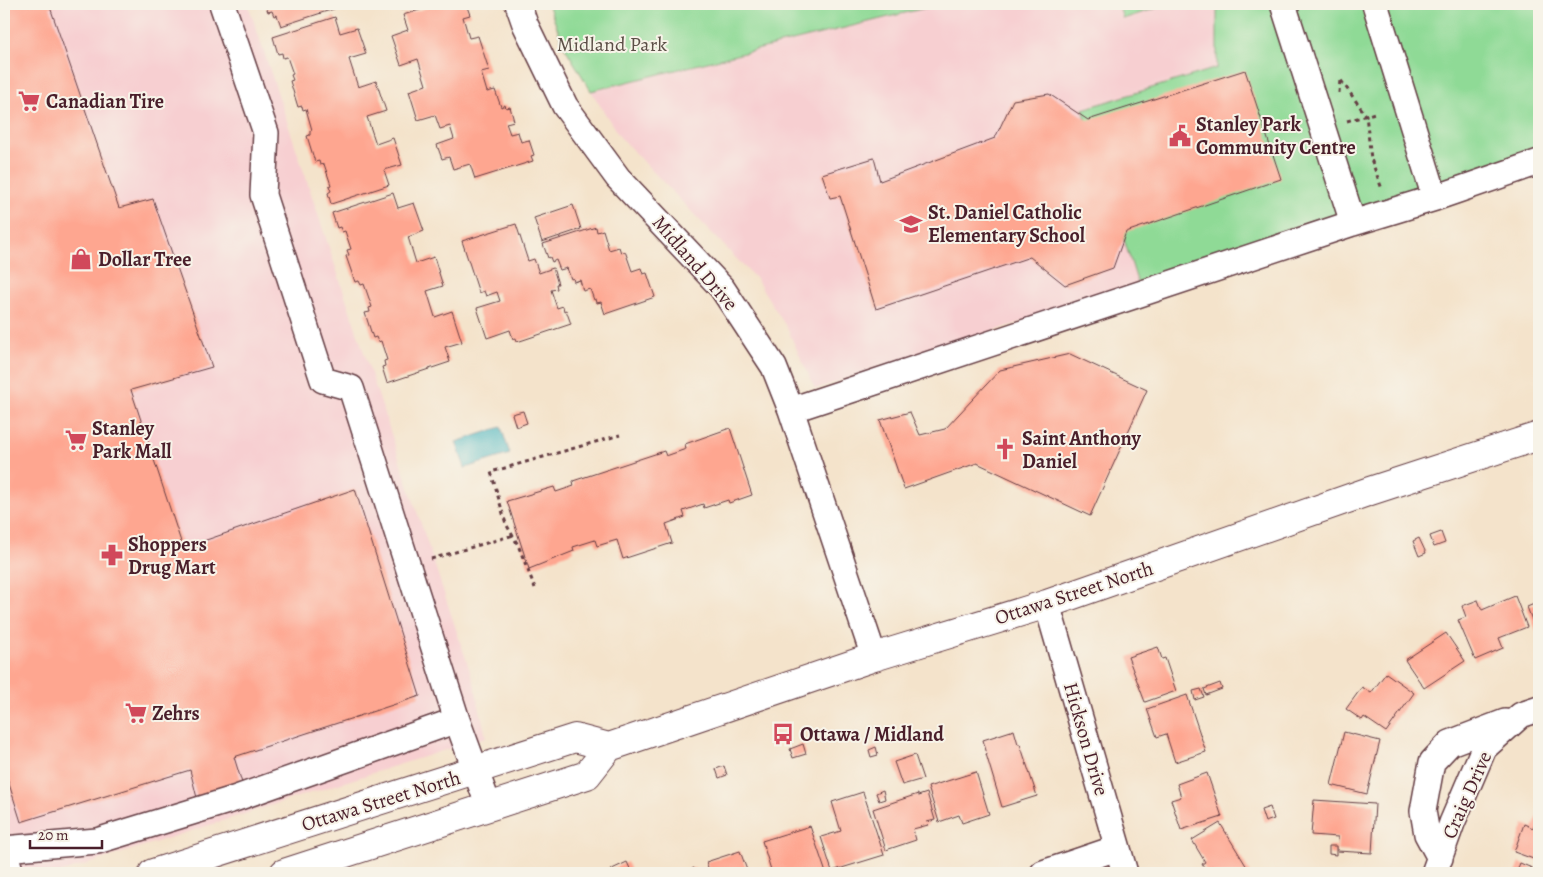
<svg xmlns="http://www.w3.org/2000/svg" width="1543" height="877" font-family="Alegreya,serif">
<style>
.built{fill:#f7cfd1}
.green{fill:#8fda96;stroke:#6c7c60}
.water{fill:#43b2bd;stroke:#466874}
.building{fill:#fea690}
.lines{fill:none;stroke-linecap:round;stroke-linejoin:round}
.minor-casing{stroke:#643c43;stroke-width:28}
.major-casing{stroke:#643c43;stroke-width:30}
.path{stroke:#643c43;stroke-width:3;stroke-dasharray:4 4;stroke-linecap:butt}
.minor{stroke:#fff;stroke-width:25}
.major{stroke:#fff;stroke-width:28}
.labels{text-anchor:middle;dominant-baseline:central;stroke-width:4;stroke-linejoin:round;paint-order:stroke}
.park-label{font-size:20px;fill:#5b4e46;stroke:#f7f3e8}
.poi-label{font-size:20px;font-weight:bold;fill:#4a1f2b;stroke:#f7f3e8;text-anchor:start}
.street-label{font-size:20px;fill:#4a1f2b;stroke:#f7f3e8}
</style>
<rect width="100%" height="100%" fill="#f7f3e8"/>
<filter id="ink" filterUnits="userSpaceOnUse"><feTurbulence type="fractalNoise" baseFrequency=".02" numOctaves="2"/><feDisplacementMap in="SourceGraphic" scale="10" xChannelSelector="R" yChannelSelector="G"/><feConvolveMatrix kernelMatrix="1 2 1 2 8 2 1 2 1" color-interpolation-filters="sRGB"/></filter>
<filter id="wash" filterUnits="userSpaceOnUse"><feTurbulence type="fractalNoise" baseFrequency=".0096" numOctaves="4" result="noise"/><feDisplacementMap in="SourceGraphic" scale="20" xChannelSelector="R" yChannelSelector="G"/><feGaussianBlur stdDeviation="1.12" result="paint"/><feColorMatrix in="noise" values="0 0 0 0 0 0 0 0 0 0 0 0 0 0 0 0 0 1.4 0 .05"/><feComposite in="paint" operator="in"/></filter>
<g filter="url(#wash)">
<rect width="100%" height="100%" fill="#f4e3cb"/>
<path class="built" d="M4,4h244l226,679 12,54 -427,136h-55z
M941,4h276v64l-133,41 54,175 -323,105 -28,-61 -31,-49 -137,-143 -28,-45z"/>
<path class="green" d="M548,4h393l-350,87 -27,-45z
M1118,4h51l-46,15z
M1217,4h322v144l-401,136 -55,-175 134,-41z"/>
<path class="water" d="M501,427l9,27 -45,14 -9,-26z"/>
<g id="blocks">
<path class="building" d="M4,4h54l-8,3 69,201 34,-9 59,168 -81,23 52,158 172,-59 65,207 -186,61 8,26 -45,15 -7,-28 -169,52 -17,-54z
M265,4h84l-68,22 -4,-11 -3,1 -2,-5 -4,1z
M399,4h18l-16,6z
M439,4h27l4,11 -7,2 6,21 9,-2 11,34 -8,2 6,20 8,-2 6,17 4,-2 1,3 4,-1 4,14 -8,2 4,11 8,-2 3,10 8,-2 5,15 -3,1 2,5 -58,18 -5,-15 -17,5 -4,-12 -7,2 -5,-14 17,-6 -4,-13 -10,3 -5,-14 -17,5 -9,-29 17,-6 -8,-26 -17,6 -10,-29 17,-6 -5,-15z
M335,17l5,16 17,-5 9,26 -17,5 9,28 18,-6 10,30 -19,6 9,27 17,-6 9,27 -18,5 5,15 -58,19 -3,-11 3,-2 -2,-5 2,-1 -7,-21 -4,1 -1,-4 -4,1 -8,-26 3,-1v-4l2,-1 -6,-21 -3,1 -1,-4 -4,1 -8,-26 3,-1 -2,-5 2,-1 -6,-17 -4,1 -1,-5 -4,1 -5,-17z
M1245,70l36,109 -155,53 -13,36 -48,17 -35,-28 -154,52 -36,-113 -10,2 -8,-24 52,-16 6,23 115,-43 18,-38 36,-6 39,26z
M393,193l5,15 16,-5 10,28 -16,6 8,26 18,-6 9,29 -16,5 8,26 17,-6 10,31 -17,5 5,15 -63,21 -5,-16 3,-1 -1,-5 3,-1 -6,-19 -3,1 -2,-5 -3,1 -8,-25 5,-1 -1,-4 3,-1 -8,-23 -3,1 -2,-4 -4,1 -9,-26 3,-1 -2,-5 4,-1 -6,-18 -3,1 -2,-5 -3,1 -5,-15z
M573,205l8,24 -39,13 -8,-24z
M516,224l12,37 6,-2 5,14 14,-5 5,16h-2l1,5 -6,1 6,18 6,-2 1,5 2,-1 5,14 -54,18 -1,-4 -3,1 -3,-9 -23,8 -10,-30 23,-7 -3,-9 -11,4 -2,-5 -5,2 -17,-52z
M596,227l1,5 6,-2 6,20 10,-3 2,6 4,-2 7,20 9,-3 2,6 4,-1 8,24 -50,17 -4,-12 -4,1 -1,-4 -2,1 -4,-11 -7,2 -3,-11 -6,2 -1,-4 -2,1 -4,-11 -7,2 -4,-10 -4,2 -2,-5 -2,1 -5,-14z
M1070,354l77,36 -57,126 -113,-53 -73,26 -24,-69 30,-8 10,23 25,-6 55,-59z
M523,411l4,12 -11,4 -4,-13z
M730,428l22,67 -23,8 -1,-3 -24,8 -1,-4 -20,7 2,6 -19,7 6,19 -49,16 -6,-19 -20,6 -2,-6 -22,7 1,4 -45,18 -22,-68 47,-14 2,5 18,-6 -1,-5 91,-30 2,5 20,-7 -1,-5z
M1441,532l4,11 -11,4 -4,-11z
M1419,538l7,15 -7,3 -6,-15z
M1515,596l12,31 -28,11 4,10 -28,12 -17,-40 8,-3 -4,-11 16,-6 4,10z
M1539,602v36l-12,-31z
M1446,633l19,28 -41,27 -19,-28z
M1158,647l4,12 3,-1 11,33 -31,11 -17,-45z
M1386,673l28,20 -28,39 -22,-15 -2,3 -16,-11 16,-22 9,6z
M1220,683l2,6 -16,6 -2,-6z
M1201,689l3,8 -9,3 -2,-9z
M1187,695l19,57 -31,10 -9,-28 -9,3 -10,-28z
M1014,730l4,14h2l17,52 -35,11 -16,-53h1l-4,-14z
M1344,732l36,9 -13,53 -36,-9z
M803,744l3,10 -13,4 -3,-9z
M876,747l2,8 -7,2 -2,-7z
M915,755l8,24 -21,6 -8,-23z
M724,766l3,9 -8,3 -3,-9z
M976,772l13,42 -27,9 -3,-8 -20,7 -11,-35z
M1207,773l15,44 -41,13 -10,-30 10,-3 -4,-13z
M883,790l2,9 -6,2 -3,-8z
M863,792l21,63 -52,16 -11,-34 20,-6 -9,-29z
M927,793l8,27 -8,2 1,3 -15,4 3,11 -30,10 -13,-41 45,-15v2z
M1314,800l61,4 -3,49 -35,-2 1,-14 -27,-2z
M1270,807l4,12 -9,3 -4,-12z
M1539,813v48l-25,-9 10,-28 9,4z
M1220,823l30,49 -1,1h-42l-5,-9 3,-2 -13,-22z
M810,826l16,47h-54l-10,-32z
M1329,846h7v9l-7,-1z
M740,851l8,22h-38l-4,-11z
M627,862l5,11h-21l-1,-3z
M1520,863l19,8v2h-23z
M694,868l2,5h-16z"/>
</g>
</g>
<g filter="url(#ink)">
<use href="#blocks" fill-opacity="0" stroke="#643c43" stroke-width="1"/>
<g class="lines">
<g class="minor-casing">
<path id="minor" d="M222,4l44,129 -3,62 60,185 28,8 106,332 32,87
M518,4l7,20 40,82 53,72 104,110 52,79 17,43 83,247
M1283,4l70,219
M1375,4l60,194
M791,410l562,-187 82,-25 104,-36
M1047,604l78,269
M4,849l93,-8 137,-42 223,-79
M4,851l7,22
M1440,858l-13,-24 -4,-23 9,-49 18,-19 55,-21
M1043,873l74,-25
M1434,873l18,-50 32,-75 37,-33 18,-6"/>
</g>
<g class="major-casing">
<path id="major" d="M153,873l422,-135 34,9
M284,873l303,-98 22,-28 265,-90 173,-53 323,-113 169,-55"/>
</g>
<path class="path" d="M1339,93l1,-14 26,36 5,44 11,30
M1347,121l28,-8
M431,559l83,-24
M535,588l-17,-43 -12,-21 -15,-52 129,-37"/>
<use href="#minor" class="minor"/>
<use href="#major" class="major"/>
</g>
</g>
<defs>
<g id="supermarket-bare" transform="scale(1.725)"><path d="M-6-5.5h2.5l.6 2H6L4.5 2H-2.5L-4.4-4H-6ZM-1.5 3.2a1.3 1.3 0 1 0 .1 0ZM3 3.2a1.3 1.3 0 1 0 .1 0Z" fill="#d1495b" stroke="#f7f3e8" stroke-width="2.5" paint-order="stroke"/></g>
<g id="civic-bare" transform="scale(1.725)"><path d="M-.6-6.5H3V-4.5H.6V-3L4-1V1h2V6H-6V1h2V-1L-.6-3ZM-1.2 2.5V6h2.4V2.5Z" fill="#d1495b" stroke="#f7f3e8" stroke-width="2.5" paint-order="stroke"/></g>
<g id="school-bare" transform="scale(1.725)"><path d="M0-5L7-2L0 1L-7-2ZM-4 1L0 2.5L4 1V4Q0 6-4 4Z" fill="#d1495b" stroke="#f7f3e8" stroke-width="2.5" paint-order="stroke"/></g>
<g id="shop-bare" transform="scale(1.725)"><path d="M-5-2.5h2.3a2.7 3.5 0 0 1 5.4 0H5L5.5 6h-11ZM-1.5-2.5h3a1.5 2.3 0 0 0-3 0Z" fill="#d1495b" stroke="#f7f3e8" stroke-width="2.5" paint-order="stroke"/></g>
<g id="church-bare" transform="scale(1.725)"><path d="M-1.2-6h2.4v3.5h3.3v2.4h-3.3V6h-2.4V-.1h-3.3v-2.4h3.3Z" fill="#d1495b" stroke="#f7f3e8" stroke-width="2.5" paint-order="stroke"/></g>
<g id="pharmacy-bare" transform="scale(1.725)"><path d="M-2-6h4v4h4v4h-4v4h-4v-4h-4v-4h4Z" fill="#d1495b" stroke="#f7f3e8" stroke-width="2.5" paint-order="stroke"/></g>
<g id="bus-bare" transform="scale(1.725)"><path d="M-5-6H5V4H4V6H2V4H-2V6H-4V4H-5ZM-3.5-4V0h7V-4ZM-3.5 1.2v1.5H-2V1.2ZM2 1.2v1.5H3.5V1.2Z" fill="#d1495b" stroke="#f7f3e8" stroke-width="2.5" paint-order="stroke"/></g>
</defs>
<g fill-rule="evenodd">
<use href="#supermarket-bare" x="29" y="101"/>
<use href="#civic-bare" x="1180" y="136"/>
<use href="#school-bare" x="911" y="224"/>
<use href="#shop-bare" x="81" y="259"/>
<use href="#supermarket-bare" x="76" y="440"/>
<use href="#church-bare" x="1005" y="449"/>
<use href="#pharmacy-bare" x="112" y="555"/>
<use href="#supermarket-bare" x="136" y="713"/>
<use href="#bus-bare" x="783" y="734"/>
</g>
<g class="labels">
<g class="park-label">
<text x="612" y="44">Midland Park</text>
</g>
<g class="poi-label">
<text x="46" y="101">Canadian Tire</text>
<text x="1196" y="124">Stanley Park<tspan x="1196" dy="23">Community Centre</tspan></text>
<text x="928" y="212">St. Daniel Catholic<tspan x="928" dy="23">Elementary School</tspan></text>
<text x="98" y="259">Dollar Tree</text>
<text x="92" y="428">Stanley<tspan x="92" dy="23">Park Mall</tspan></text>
<text x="1022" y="438">Saint Anthony<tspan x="1022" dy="23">Daniel</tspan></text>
<text x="128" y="544">Shoppers<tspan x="128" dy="23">Drug Mart</tspan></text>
<text x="152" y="713">Zehrs</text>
<text x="800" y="734">Ottawa / Midland</text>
</g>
<g class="street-label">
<text transform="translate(695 263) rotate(49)">Midland Drive</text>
<text transform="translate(1074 593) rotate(-18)">Ottawa Street North</text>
<text transform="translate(1086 739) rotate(74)">Hickson Drive</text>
<text transform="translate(1467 795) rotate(-66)">Craig Drive</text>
<text transform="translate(381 801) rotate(-17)">Ottawa Street North</text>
</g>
</g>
<rect width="1543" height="877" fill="none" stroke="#f7f3e8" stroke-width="20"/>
<path d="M30 840v8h72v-8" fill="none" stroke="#4a1f2b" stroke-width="2.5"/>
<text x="38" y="840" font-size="15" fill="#4a1f2b" stroke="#f7f3e8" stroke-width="4" paint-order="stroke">20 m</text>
</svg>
